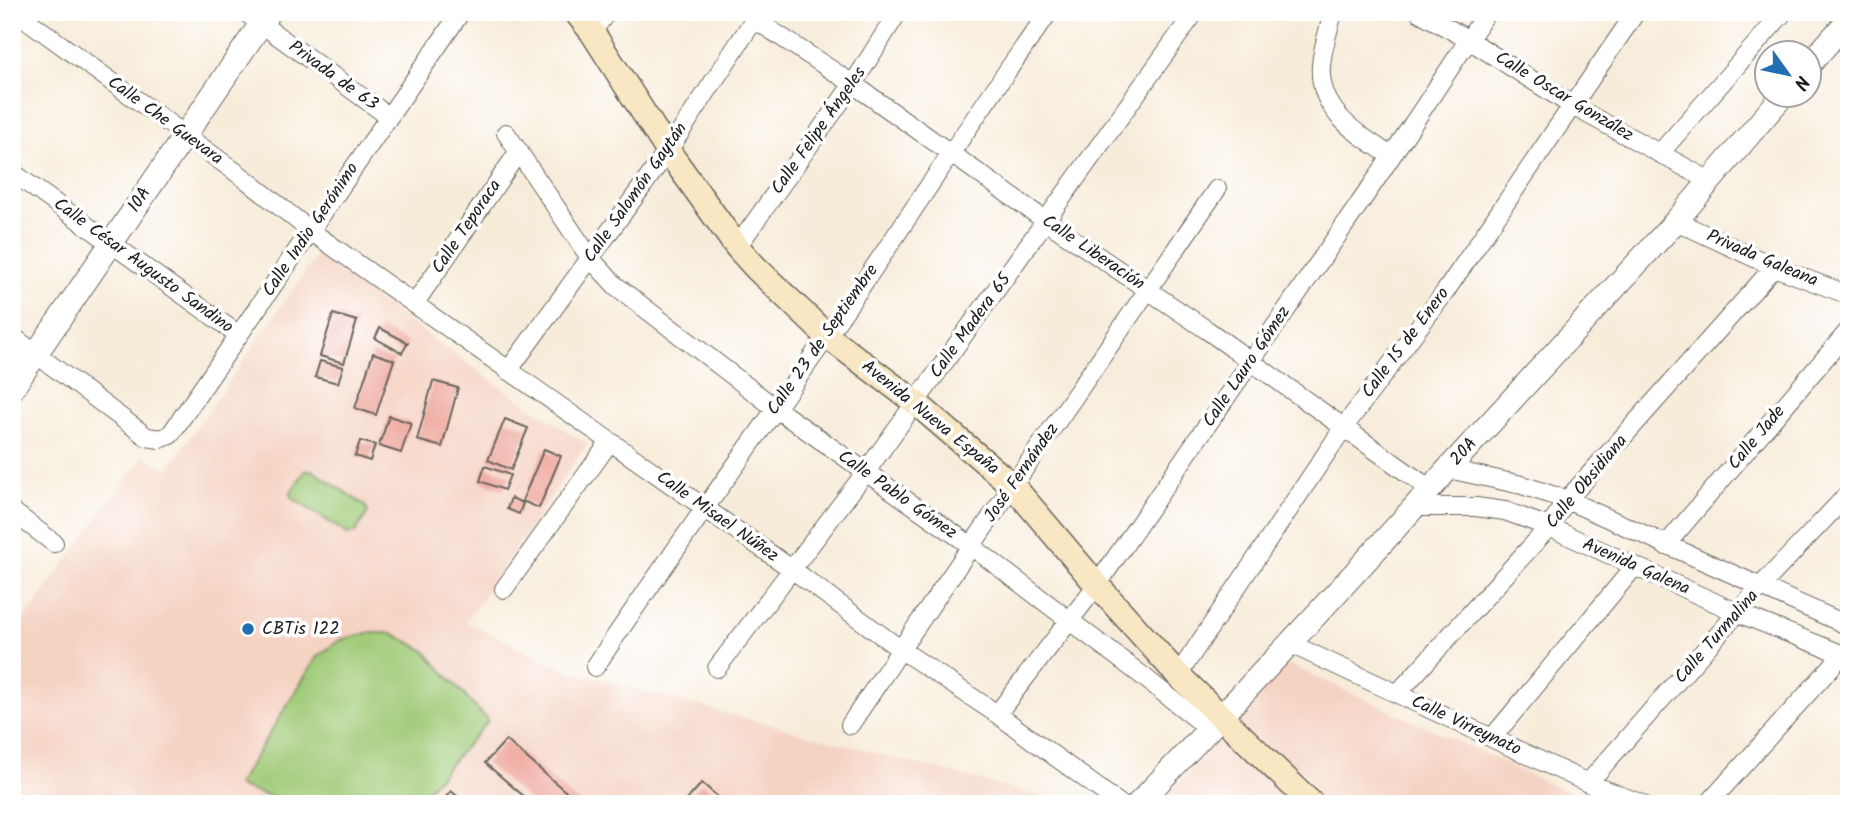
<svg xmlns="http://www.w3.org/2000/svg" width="1861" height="816" font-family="Kalam,sans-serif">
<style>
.built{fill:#f5d3c2}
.green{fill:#a0cb78;stroke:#5e744a;stroke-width:2}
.building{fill:#eda195}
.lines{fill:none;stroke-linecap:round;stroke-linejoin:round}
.minor-casing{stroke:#69655e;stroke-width:20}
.tertiary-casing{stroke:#69655e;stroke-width:25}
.secondary-casing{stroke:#69655e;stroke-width:27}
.minor{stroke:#fff;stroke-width:18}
.tertiary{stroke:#fff;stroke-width:23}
.secondary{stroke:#f9e7c3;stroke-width:24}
.poi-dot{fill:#1f6fb2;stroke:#fff;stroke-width:2.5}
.labels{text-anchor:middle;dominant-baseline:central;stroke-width:7;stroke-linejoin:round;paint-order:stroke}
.street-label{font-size:18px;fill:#1c1c1c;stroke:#fff}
.poi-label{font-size:18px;fill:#1c1c1c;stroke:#fff;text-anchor:start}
</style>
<rect width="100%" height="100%" fill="#fff"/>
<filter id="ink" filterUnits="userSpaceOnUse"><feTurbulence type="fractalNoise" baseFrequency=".0143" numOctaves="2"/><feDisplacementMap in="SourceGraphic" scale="14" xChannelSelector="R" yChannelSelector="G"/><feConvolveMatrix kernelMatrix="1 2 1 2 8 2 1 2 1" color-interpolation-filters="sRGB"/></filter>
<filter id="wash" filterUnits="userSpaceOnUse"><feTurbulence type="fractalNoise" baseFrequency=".00686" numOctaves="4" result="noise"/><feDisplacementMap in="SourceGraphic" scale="28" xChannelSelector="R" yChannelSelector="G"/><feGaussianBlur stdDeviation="1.57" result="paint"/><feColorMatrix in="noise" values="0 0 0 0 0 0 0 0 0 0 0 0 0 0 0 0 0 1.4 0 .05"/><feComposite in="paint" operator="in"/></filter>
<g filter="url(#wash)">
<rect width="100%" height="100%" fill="#f7ecda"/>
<path class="built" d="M317,255l176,127 94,62 -121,178 98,48 504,134h-1056v-168l131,-180 25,13z
M1286,663l308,141h-434z"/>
<path class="green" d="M312,470l52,35 4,7 -13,21 -7,1 -56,-36 -1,-6 14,-21z
M367,633h25l32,17 64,71 -73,83h-122l-56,-18 80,-129 23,-17z"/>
<g id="blocks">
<path class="building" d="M333,314l24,7 -13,42 -24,-7z
M380,328l28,15 -6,10 -27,-15z
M373,353l21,7 -18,55 -21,-7z
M320,361l23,6 -5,16 -23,-6z
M433,381l25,7 -16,59 -25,-7z
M389,416l22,7 -10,30 -22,-7z
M505,419l23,9 -17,42 -23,-10z
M360,441l15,4 -5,16 -15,-5z
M544,449l17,7 -22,52 -17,-7z
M485,466l25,9 -6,15 -24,-9z
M511,498l12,5 -4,11 -12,-5z
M506,740l74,64h-47l-48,-41z
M702,783l24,21h-43z
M451,791l16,13h-27z"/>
</g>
</g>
<g filter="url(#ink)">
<use href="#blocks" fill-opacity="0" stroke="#69655e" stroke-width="2"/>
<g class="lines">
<g class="minor-casing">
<path id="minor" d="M16,12l228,166 68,54 481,338 107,79 97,65 123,90
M245,12l143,104
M1333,12c-4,18 -11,36 -12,54 -3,46 37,68 70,90
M1419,12l50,28 102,65 139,76
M754,19l99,65 193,137 161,109 223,159
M592,32l15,-20
M506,133l84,125 26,28 159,122 195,137 170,129 68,54
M1660,153l124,-141
M12,172l227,163
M1676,221l98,46 75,28
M737,247l116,-163 45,-72
M415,303l104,-152
M12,336l135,101 13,2 10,-4 291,-423
M508,371l160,-220 91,-139
M1448,469l74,16 45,15 282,126
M1416,507h60l29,4 44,16 189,86 111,44
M12,511l42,32
M1665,546l184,-216
M504,589l105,-146
M1291,644l297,139 54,21
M595,667c74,-112 155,-220 232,-331 75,-107 145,-218 222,-324
M717,668l148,-195 330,-461
M1178,675l166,-248 101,-135 191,-280
M1397,694l152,-167 18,-27 207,-233
M997,714l100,-129 278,-404 112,-169
M850,725c120,-180 245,-357 367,-536
M1492,738l143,-172
M1588,783l172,-196 89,-94
M1708,804l135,-150"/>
</g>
<g class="tertiary-casing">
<path id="tertiary" d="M1808,66l41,-47
M12,389l257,-377
M1138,804c105,-110 210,-221 310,-335l228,-248 108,-127"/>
</g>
<g class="secondary-casing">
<path id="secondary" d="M576,12l16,20 76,119 69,96 19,21 71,68 89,67 98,84 83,98 81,90 134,129"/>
</g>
<use href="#minor" class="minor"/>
<use href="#tertiary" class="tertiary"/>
<use href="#secondary" class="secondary"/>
</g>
</g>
<circle class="poi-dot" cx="248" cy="629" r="7"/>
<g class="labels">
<g class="street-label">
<text transform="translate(333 76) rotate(36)">Privada de 63</text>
<text transform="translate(1564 97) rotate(31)">Calle Oscar González</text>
<text transform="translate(165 121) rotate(36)">Calle Che Guevara</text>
<text transform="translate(819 131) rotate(-55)">Calle Felipe Ángeles</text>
<text transform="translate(636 193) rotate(-55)">Calle Salomón Gaytán</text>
<text transform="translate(140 200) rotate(-56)">10A</text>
<text transform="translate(467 227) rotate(-56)">Calle Teporaca</text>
<text transform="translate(311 230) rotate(-56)">Calle Indio Gerónimo</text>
<text transform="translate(1093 253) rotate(34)">Calle Liberación</text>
<text transform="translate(1762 259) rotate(23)">Privada Galeana</text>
<text transform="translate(143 266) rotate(36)">Calle César Augusto Sandino</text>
<text transform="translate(971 326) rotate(-54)">Calle Madera 65</text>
<text transform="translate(823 340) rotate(-55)">Calle 23 de Septiembre</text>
<text transform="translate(1406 343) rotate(-53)">Calle 15 de Enero</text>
<text transform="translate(1247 367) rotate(-56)">Calle Lauro Gómez</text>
<text transform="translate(930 418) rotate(39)">Avenida Nueva España</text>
<text transform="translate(1757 438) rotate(-50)">Calle Jade</text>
<text transform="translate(1464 452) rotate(-47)">20A</text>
<text transform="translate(1022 473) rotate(-55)">José Fernández</text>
<text transform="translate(1587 482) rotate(-50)">Calle Obsidiana</text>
<text transform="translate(897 495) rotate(35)">Calle Pablo Gómez</text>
<text transform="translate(717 517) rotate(35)">Calle Misael Núñez</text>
<text transform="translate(1636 567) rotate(24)">Avenida Galena</text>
<text transform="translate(1717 637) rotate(-49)">Calle Turmalina</text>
<text transform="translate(1466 726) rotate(25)">Calle Virreynato</text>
</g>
<g class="poi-label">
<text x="262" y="629">CBTis 122</text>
</g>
</g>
<rect width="1861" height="816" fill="none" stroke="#fff" stroke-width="42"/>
<g transform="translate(1788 74) rotate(123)"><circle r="33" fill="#ffffff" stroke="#a4a4a4" stroke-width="2"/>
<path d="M0-5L12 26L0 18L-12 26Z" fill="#1f6fb2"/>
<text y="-10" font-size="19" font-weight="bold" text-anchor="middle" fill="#1c1c1c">N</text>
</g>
</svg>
